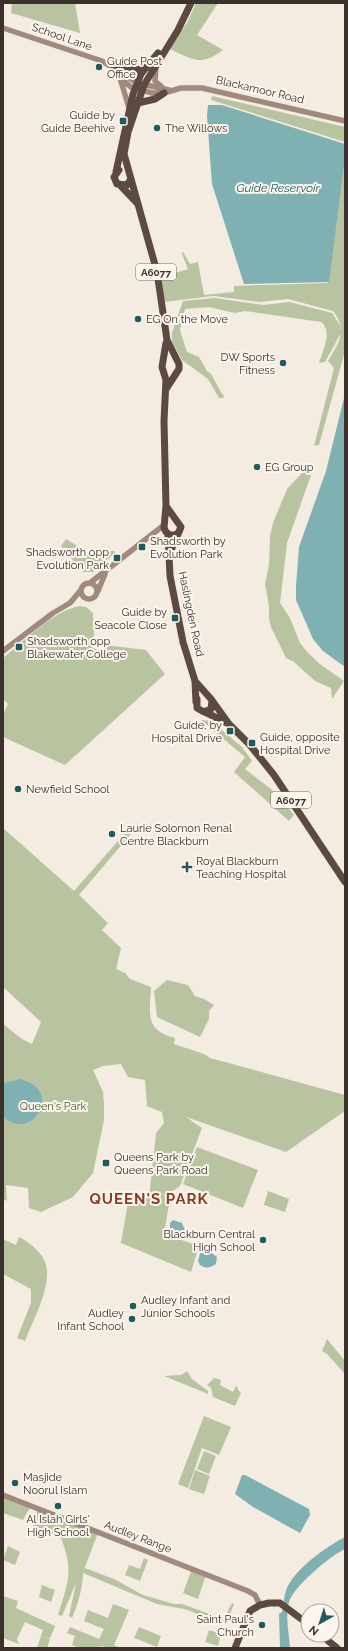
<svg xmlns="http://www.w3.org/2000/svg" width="348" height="1651" font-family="Raleway,sans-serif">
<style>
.green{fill:#b8c4a0}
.water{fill:#7fb0b2}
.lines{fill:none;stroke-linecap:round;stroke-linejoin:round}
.secondary{stroke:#a18a7d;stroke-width:5.5}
.highway{stroke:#5c4a42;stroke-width:7}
.poi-dot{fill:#1f5a5e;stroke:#fbf5ee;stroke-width:1.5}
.labels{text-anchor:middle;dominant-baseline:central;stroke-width:4;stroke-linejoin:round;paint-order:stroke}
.shield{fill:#fbf5ee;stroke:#756b66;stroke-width:1}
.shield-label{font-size:10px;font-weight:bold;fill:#3b302b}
.street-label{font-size:11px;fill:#3b302b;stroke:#fbf5ee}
.poi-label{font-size:11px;fill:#3b302b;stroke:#fbf5ee;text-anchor:start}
.park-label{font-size:11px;fill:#4a5a2e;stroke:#fbf5ee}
.water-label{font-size:12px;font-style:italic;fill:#1f5a5e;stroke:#fbf5ee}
.district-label{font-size:15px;font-weight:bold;letter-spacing:1px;fill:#8c3b22;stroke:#fbf5ee}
</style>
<rect width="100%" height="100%" fill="#f4ebe1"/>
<path class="green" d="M12,3h63l5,30 -69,-20z
M196,3h22l-21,32 26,15c-22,17 -31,9 -53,-1l18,-28z
M212,96l133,31v15l-134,-42z
M345,158v193l-26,94 -5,1 20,-78 -6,-7c11,-18 20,-31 5,-50l-45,-12 -29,3 -46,-6 -49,6 -2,-22 14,-2 -1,-5 13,-4 -6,-15 1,-2 7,12 8,-2 6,33 30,-3v-6l94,-3z
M215,298l48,7 26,-3 43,11 8,12 1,8 -16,29 -6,1c4,-13 14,-32 2,-41l-76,-11 -10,2 -26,-6 -24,2 -5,21 7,22 12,5 8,14 4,3 11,20 2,1 -1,3h-4l-11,-19 -26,-19 -10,-18v-9l11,-32z
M304,471l7,4 -24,68 -7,60 10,15 10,25 8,10 13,12 23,16 -12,18 -1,-11 -16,-7 -21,-19 -8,-4 -15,-31 -2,-8v-13l-4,-22 4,-19 1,-29 3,-13 14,-34z
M66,539l21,13 28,-1v2l-22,19h-10l-22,-26z
M80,606l6,1 7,6 1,21 -3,13 12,5 2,-7 41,5 19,24 -100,91 -62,-28v-22l5,-11 -5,-5v-41c21,-17 51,-48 77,-52z
M201,720l10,1 31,26 10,14 -7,8 31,24 18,22 -5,6 -55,-49 11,-15z
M133,824l2,5 -56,66 29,28 -6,7 19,18 -5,21 9,4 5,6 21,8c-1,26 -7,43 24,51l-1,6c10,4 29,8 36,14l135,37v16l-59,41 -100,-35 16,11 -22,58 -9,6 -7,42 35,12 -8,26 -70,-29 9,-52 19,7 7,-65 8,-10 -2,-11 -15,-6 -2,-26 -17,-3 -7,-13 -18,2 -10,4 10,22 1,12v16l-11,53 -20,24 -32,15 -12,-4 -1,-20 -22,-3 1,16 -4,-2v-175l19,15 10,5 9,-22 -38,-35v-159l71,63z
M167,980l21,5 7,11 9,3 10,6 -5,6v8l-9,18 -43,-20 -3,-26z
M197,1147l61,23 -15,38 -60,-24z
M268,1191l21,8 -4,13 -21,-7z
M19,1237c12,6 28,19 28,34 1,23 -14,49 -22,70l-8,-3 14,-35v-14l-28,-15v-35l13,6z
M327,1339l18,22v13l-18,-20 -5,-3z
M187,1371l5,8 16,12v3l-44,-18 17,-1z
M214,1378l7,2 -1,5 13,7 3,-6 2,2v2l3,3 -6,13 -22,-9 -2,-9 -4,-3z
M204,1416l27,11 -12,28 -17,-7 -14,40 -10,-4z
M204,1451l12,5 -7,18 -12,-5z
M195,1470l15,6 -6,18 -15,-5z
M3,1495l28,11 -8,14 -20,-7z
M38,1509l60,24 -15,39 2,-4 29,11 29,16 31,9h8l42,15 8,-16 2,1 -8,20 -42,-15 -27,-5 -74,-31c0,14 -5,31 -11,45l-3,-2 7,-33 -14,33 -4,-1c10,-33 16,-44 3,-77l-29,-13z
M8,1546l12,6 -5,13 -12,-5z
M144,1558l4,2 -8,21 -15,-6 4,-10 11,4z
M192,1569l14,6 -8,24 -15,-6z
M42,1585l13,5 -4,12 -12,-5z
M3,1596l15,5 -2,7 39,18 -5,12 -5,-1 5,2 -3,9h-10l6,-18 -18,-8 -8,17 2,5 -16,-6z
M113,1604l16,6 -15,35 6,3h-12l-7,-2 -2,2h-20l-7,-3 3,-9 -8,-3 3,-6 29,12 5,-10 -20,-8 4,-11 20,8z
M139,1627l22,9 -4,11 -23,-9z
M209,1630l12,4 -3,12 -13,-4z"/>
<path class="water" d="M208,105h14l123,39v14l-16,124 -85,2 -32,-100 -5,-68z
M345,394v273l-22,-16 -10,-12 -17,-39v-14l3,-39 27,-76z
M21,1079c4,2 11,4 14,7 20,17 -6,53 -32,31v-34z
M173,1220l9,3 6,15 -18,-8v-7z
M202,1246l15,11 -1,7c-6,4 -9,5 -16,1l-2,-4z
M242,1475h3l64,34 1,6 -10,18 -47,-26 -18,-13z
M345,1537v12c-14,6 -52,38 -56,53 -4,13 0,32 1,46h-10l-1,-34 3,-2c2,-8 2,-17 5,-24 9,-20 39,-41 58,-51z"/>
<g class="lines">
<path class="secondary" d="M3,28l99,33 35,22 32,7
M156,67l-1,14 7,6
M120,78l9,30
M121,79l10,8 21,6h12l17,-5h21l143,33
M81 591a8 8 0 1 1 16 0a8 8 0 1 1-16 0Z
M90,583l74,-58
M98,591l7,-17
M3,651l50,-38 17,-10 10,-12
M3,1495l245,96 7,4 5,10"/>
<path class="highway" d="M114,68l22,2 10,-2
M138,103l17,-4 9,-6
M119,170l-5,7 3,7 10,1 4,-6
M116,172l17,-78 8,-20 17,-21
M120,185l18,19
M166,343l-4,24 4,13 -2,41 2,85 -2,22 2,4 4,3h5l4,-3
M166,389l13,-20v-5l-12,-24 -10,-68 -33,-118 4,-22 16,-47 34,-55 13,-27
M166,506l15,21 -10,23
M168,534l2,42 13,66 12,39 1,21
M195,681l16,18 18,25 20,20 25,31 71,107
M197,699v9l7,4 7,-3 1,-8
M205,712l22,11
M321,1635l16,13
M235,1648l15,-37 10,-6 9,-2h11l28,21"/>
</g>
<g class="poi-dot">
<circle cx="99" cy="67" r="4"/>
<rect x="119" y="117" width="8" height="8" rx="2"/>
<circle cx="157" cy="128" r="4"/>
<circle cx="138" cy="319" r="4"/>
<circle cx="283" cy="363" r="4"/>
<circle cx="257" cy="467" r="4"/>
<rect x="138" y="543" width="8" height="8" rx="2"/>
<rect x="113" y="554" width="8" height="8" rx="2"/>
<rect x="171" y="614" width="8" height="8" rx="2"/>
<rect x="15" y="643" width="8" height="8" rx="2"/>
<rect x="226" y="727" width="8" height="8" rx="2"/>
<rect x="248" y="739" width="8" height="8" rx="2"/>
<circle cx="18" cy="789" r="4"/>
<circle cx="112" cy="834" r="4"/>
<path d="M185 861h4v4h4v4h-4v4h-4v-4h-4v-4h4z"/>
<rect x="102" y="1159" width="8" height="8" rx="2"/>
<circle cx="263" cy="1240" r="4"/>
<circle cx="133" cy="1306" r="4"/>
<circle cx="132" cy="1319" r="4"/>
<circle cx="15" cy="1483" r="4"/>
<circle cx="58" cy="1506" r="4"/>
<circle cx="262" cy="1625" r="4"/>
</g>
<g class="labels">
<g class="shield">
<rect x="136" y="264" width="40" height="16" rx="3"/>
<rect x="271" y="792" width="40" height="16" rx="3"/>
</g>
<g class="shield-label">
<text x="156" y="272">A6077</text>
<text x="291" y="800">A6077</text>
</g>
<g class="street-label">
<text transform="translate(62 37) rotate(19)">School Lane</text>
<text transform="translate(260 90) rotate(13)">Blackamoor Road</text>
<text transform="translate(191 614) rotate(78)">Haslingden Road</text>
<text transform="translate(138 1537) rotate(21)">Audley Range</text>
</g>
<g class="poi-label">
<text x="107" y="61">Guide Post<tspan x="107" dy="13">Office</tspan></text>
<text x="115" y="115" text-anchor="end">Guide by<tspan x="115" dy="13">Guide Beehive</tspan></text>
<text x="165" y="128">The Willows</text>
<text x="146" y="319">EG On the Move</text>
<text x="275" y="357" text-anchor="end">DW Sports<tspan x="275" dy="13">Fitness</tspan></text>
<text x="265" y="467">EG Group</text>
<text x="150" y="541">Shadsworth by<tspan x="150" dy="13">Evolution Park</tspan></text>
<text x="109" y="552" text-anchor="end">Shadsworth opp<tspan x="109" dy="13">Evolution Park</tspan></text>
<text x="167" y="612" text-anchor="end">Guide by<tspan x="167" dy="13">Seacole Close</tspan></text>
<text x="27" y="641">Shadsworth opp<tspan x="27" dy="13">Blakewater College</tspan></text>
<text x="222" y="725" text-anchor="end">Guide, by<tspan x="222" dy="13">Hospital Drive</tspan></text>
<text x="260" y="737">Guide, opposite<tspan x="260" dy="13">Hospital Drive</tspan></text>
<text x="26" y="789">Newfield School</text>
<text x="120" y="828">Laurie Solomon Renal<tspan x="120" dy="13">Centre Blackburn</tspan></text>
<text x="196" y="861">Royal Blackburn<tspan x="196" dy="13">Teaching Hospital</tspan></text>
<text x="114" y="1157">Queens Park by<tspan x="114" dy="13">Queens Park Road</tspan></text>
<text x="255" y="1234" text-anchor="end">Blackburn Central<tspan x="255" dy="13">High School</tspan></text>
<text x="141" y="1300">Audley Infant and<tspan x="141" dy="13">Junior Schools</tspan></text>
<text x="124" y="1313" text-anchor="end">Audley<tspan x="124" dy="13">Infant School</tspan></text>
<text x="23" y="1477">Masjide<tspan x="23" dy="13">Noorul Islam</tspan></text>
<text x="58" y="1519" text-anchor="middle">Al Islah Girls'<tspan x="58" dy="13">High School</tspan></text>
<text x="254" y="1619" text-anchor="end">Saint Paul's<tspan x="254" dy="13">Church</tspan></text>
</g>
<g class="park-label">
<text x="53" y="1106">Queen's Park</text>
</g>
<g class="water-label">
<text x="278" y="188">Guide Reservoir</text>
</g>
<g class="district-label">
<text x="149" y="1199">QUEEN'S PARK</text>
</g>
</g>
<rect width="348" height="1651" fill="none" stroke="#3b302b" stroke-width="8"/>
<g transform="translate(320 1623) rotate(219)"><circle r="19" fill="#fbf5ee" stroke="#aea6a0"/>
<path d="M0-3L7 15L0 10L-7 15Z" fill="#1f5a5e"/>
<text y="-6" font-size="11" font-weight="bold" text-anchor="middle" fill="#3b302b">N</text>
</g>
</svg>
